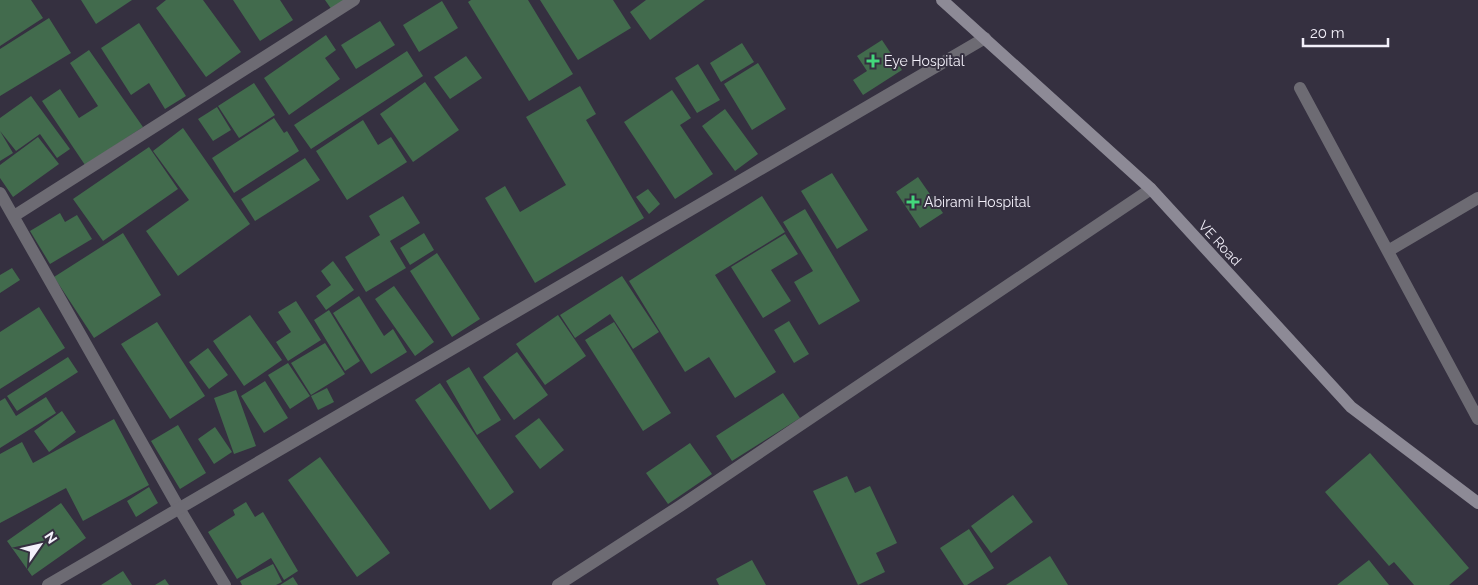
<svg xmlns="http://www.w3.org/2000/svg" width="1478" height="585" font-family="Raleway,sans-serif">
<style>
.building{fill:#426b4d}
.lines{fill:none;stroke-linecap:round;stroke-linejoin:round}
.minor{stroke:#6d6b73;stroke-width:12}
.tertiary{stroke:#6d6b73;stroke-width:12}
.secondary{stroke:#8d8a96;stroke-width:12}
.poi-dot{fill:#43d77b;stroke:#353040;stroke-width:2}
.labels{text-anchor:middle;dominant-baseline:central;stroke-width:4;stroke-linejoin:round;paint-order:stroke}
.poi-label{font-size:14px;fill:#f3f0fa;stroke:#353040;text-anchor:start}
.street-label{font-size:14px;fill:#f3f0fa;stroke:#353040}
</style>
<rect width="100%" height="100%" fill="#353040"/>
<path class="building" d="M0,0h31l12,18 -43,28z
M81,0h51l-36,24z
M166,0h37l38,52 -35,25 -50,-69z
M233,0h47l13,20 -33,21z
M325,0h21l-14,10z
M471,0h57l45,74 -44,27 -61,-99z
M540,0h73l18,28 -53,32z
M646,0h59l-55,40 -20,-28z
M442,1l16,27 -39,24 -16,-27z
M49,18l22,35 -71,43v-47z
M380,21l15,24 -39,24 -15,-24z
M139,23l47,73 -21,13 -16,-26 -18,12 -30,-47z
M326,35l10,15 -11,8 15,21 -51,36 -25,-37z
M882,40l20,30 -39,25 -10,-15 14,-9 -10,-15z
M742,43l12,19 -33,20 -11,-19z
M89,50l54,77 -58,38 -43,-64 18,-12 19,29 19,-12 -28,-43z
M407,51l16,25 -112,73 -17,-24z
M466,56l16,22 -32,21 -16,-22z
M758,63l28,46 -34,21 -28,-46z
M698,64l22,36 -23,13 -22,-35z
M425,82l34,48 -46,32 -33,-48z
M254,83l21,32 -36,23 -21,-32z
M580,86l16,28 -10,6 58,98 -109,65 -50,-85 20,-12 15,26 46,-27 -40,-68z
M672,90l19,28 -11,7 33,49 -38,25 -51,-77z
M31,96l39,53 -13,9 -17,-24 -24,17 -16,-20v-13z
M217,107l14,23 -18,11 -15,-22z
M725,109l33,45 -23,17 -33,-45z
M274,118l10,15 3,-2 12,20 -65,42 -22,-35z
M363,120l15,25 13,-8 16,25 -60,38 -31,-49z
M183,128l67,96 -72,52 -32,-45 43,-31 -36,-49z
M0,131l13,22 -13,8z
M38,137l21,27 -46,33 -13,-19v-13z
M149,147l29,42 -75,52 -30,-42z
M305,158l15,22 -65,41 -14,-22z
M832,173l36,57 -31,19 -36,-58z
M918,177l25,36 -23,15 -24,-36z
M648,189l12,15 -11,10 -13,-17z
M403,196l17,27 -30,18 16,27 -40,24 -21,-35 35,-22 -11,-19z
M762,196l23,36 -70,43 61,97 -41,26 -26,-41 -24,15 -56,-91z
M805,209l55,92 -41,24 -25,-43 19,-11 -30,-49z
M60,213l5,9 12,-7 15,24 -42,25 -20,-33z
M123,233l38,62 -67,43 -40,-61z
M424,233l10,17 -24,15 -10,-17z
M785,234l13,20 -27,16 20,31 -28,17 -32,-51z
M437,253l43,66 -28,18 -42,-66z
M333,261l21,29 -28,20 -10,-14 15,-11 -10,-14z
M12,268l8,12 -20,13v-18z
M622,276l37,56 -26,17 -23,-35 -35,24 -15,-23z
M394,286l40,56 -19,14 -40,-57z
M359,296l25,40 9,-7 14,23 -36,22 -38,-61z
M296,301l25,39 -33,21 -12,-19 15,-10 -13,-20z
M39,307l26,41 -65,41v-57z
M329,310l31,51 -15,10 -31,-51z
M250,315l32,45 -38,26 -31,-45z
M558,315l28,41 -41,29 -29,-41z
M789,321l20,33 -15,9 -20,-33z
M157,322l48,74 -35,23 -49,-75z
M614,322l57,91 -28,18 -58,-91z
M325,343l20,31 -34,21 -20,-32z
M208,348l20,27 -19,14 -20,-27z
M517,352l31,43 -34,25 -31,-43z
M68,357l10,15 -61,39 -10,-15z
M288,363l22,33 -20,13 -22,-34z
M469,367l32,53 -24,15 -31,-54z
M265,381l23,37 -24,15 -23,-37z
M440,383l74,109 -24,18 -75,-110z
M327,388l7,14 -16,8 -7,-14z
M236,390l20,56 -22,8 -20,-56z
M783,393l17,25 -68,43 -16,-25z
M46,397l10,16 -56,35v-47l5,-3 11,18z
M62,411l14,21 -27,20 -15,-21z
M539,418l25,32 -24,19 -25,-33z
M114,419l35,66 -66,36 -17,-33 -66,35v-69l22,-12 11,21z
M178,425l28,48 -26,16 -29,-48z
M215,427l17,25 -18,12 -16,-25z
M690,443l22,31 -44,30 -22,-31z
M1370,453l99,115 -20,17h-35l-20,-23 -5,4 -64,-74z
M320,457l70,96 -33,24 -69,-97z
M847,476l8,17 15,-7 27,57 -21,10 9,19 -27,13 -45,-94z
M149,487l9,16 -22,14 -9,-16z
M1013,495l20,27 -42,31 -20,-27z
M246,502l9,15 8,-5 35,59 -14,9 -13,-22 -34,21 -29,-47 27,-17 -2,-5z
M61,503l25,35 -54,38 -25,-35z
M969,529l25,39 -27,17h-3l-24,-37z
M1050,556l18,29h-62z
M752,560l14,25h-47l-3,-6z
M1369,560l20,25h-52z
M273,564l9,18 -6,3h-34l-2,-4z
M123,571l9,14h-31z
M293,577l5,8h-18z
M165,579l4,6h-14z"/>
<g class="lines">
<path class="minor" d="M1300,88l178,331
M0,193l180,317 45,75
M14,216l340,-216
M1388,251l90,-53
M558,585l122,-79 471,-317"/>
<path class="tertiary" d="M48,585l937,-547"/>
<path class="secondary" d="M942,0l209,189 200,218 127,96"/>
</g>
<g class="poi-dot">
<path d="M870.5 53.5h5v5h5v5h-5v5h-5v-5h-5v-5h5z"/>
<path d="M910.5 194.5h5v5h5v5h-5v5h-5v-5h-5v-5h5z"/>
</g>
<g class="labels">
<g class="poi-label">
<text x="884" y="61">Eye Hospital</text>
<text x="924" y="202">Abirami Hospital</text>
</g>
<g class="street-label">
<text transform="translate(1220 243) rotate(47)">VE Road</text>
</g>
</g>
<g transform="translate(40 545) rotate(56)" stroke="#353040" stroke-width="4" paint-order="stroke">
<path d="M0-4L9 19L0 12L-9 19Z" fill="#f3f0fa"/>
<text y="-8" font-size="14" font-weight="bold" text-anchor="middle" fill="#f3f0fa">N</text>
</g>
<path d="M1303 38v8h85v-8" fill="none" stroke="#f3f0fa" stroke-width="2.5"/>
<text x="1310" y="38" font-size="15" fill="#f3f0fa" stroke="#353040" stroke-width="4" paint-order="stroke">20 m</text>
</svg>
